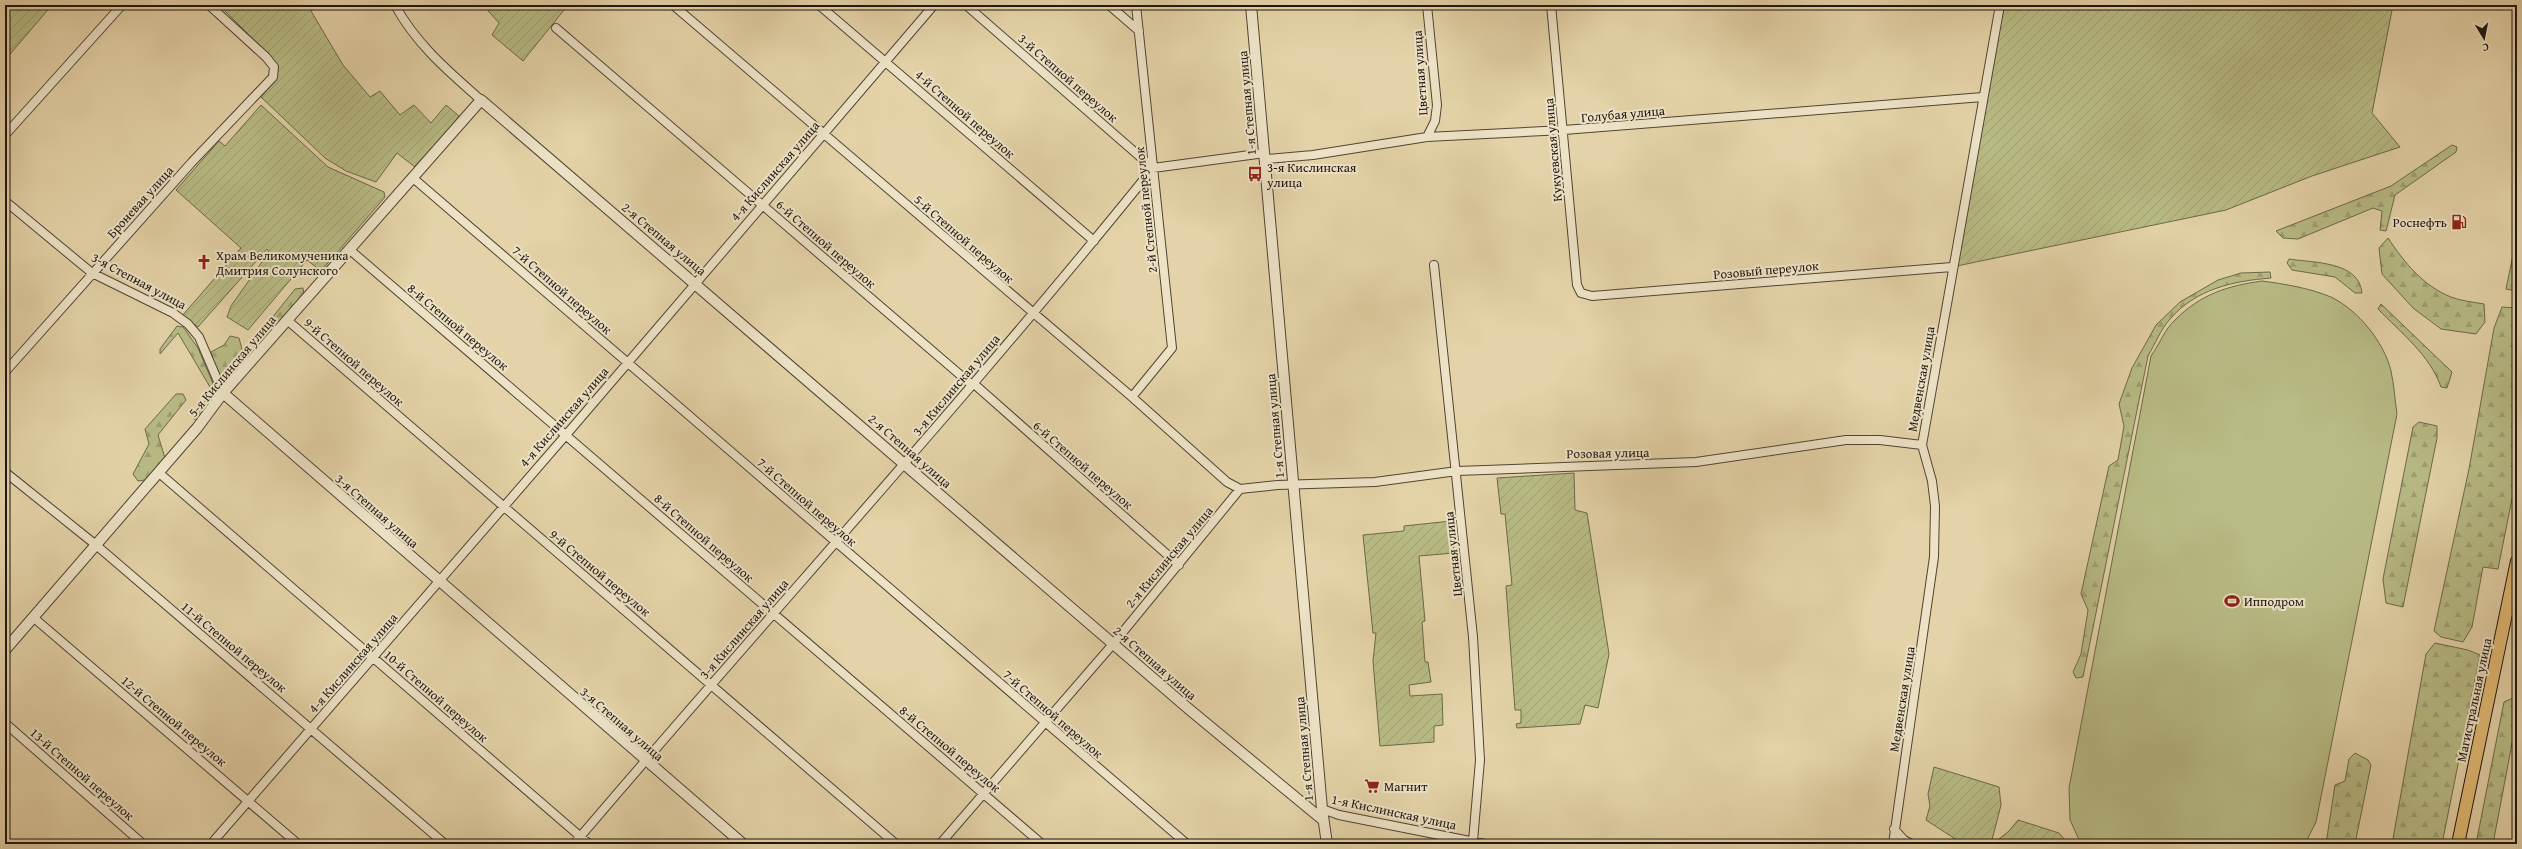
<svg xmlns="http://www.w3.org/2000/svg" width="2522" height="849" font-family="'Gentium Book Plus',serif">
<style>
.forest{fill:url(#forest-firs);stroke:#6c684a}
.garden{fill:url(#garden-furrows);stroke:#6c684a}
.pitch{fill:#b8bb85;stroke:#6c684a}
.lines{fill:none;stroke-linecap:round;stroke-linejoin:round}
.minor-casing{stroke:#504435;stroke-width:10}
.tertiary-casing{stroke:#504435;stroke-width:12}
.primary-casing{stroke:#1f150f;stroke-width:14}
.minor{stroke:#ede2c6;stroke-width:8}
.tertiary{stroke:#ede2c6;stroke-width:10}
.primary{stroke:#e2ba74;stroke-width:12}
.labels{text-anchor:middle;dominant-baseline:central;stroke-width:4;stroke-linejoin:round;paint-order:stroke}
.street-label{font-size:13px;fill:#1f150f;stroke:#ede2c6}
.poi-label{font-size:13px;fill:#1f150f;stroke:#ede2c6;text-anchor:start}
</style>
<defs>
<pattern id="forest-firs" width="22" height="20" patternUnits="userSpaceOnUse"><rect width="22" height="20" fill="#b8bb85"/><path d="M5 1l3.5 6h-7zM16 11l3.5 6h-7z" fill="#9ea072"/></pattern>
<pattern id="garden-furrows" width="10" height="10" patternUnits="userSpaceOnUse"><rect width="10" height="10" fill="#b8bb85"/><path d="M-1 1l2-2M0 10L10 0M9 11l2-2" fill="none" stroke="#9ea072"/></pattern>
</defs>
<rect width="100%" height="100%" fill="#e4d3a8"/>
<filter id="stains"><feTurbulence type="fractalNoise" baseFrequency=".005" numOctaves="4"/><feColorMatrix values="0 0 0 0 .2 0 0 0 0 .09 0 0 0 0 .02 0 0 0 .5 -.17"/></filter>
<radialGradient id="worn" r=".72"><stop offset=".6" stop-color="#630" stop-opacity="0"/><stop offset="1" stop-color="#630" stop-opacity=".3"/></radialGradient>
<path class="forest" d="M2452,145l5,2 -1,5 -61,43 -9,36 -6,-1 2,-19 -9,-3 -75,31 -15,-1 -7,-7 115,-45z
M2517,235v56l-11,-2z
M2388,238c16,24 35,48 63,59 10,4 22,5 33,7l1,18 -9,12 -35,-5 -28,-21 -31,-34 -3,-26z
M2289,259c25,4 70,2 73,34h-7l-20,-16 -43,-7 -5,-7z
M2270,272l1,6c-38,3 -75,11 -101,41 -9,10 -15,25 -22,37l-65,321 -7,1 -3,-6 8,-18 7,-44 -7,-16 28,-128 9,-6 6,-34 -5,-22 13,-36 24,-43 24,-23 38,-22 23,-7z
M303,288l1,7 -42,47 -6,1v-5l39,-49z
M2381,304l71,68 -5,16 -6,-1c-11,-32 -40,-54 -63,-78z
M2502,307l15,1v166l-19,95 -15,-2 -11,60 -9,15 -22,-5 -7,-6 35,-162 25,-141z
M177,326l6,1 15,21 19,45 -20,28 -4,-3 10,-15 9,-8 -2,-8 -32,-54 -18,21v-5z
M230,336l9,2 6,23 -19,21h-6l-9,-30 13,-7z
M176,394h7l3,6 -28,35 7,23 -20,22 -7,1 -5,-7 16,-30 -4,-15z
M2419,422l18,4v12l-34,169 -17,-4 -3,-24 30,-152z
M2435,643l33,7 12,5 -38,189h-50l34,-190z
M2513,698l4,5v14l-24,127h-17l28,-142z
M2355,753l13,7 3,5 -16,79h-29l9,-59 10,-4 4,-22z"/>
<path class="garden" d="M5,5h47l-47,55z
M219,5h101l-9,6 32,54 27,32 10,-6 20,24 14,-10 17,18 15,-18 13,11 -18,24 -26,27 -18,-14 -21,29 -30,-11 -21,-13 -64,-61 14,-17 -12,-31z
M483,5h85l-45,56 -31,-26 7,-12z
M2000,5h393l-21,108 28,34 -88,29 -86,34 -274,57z
M261,105l67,62 56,25 1,5 -64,74 -14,-11 -59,70 -21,-13 4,-11 38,-54 -2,-3 -69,78 -16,-11 59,-68 -65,-58 43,-49 6,5z
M1574,473l1,37 12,3 22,141 -11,54 -13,-3 -5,19 -63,4 -1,-4 5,-1v-13h-6l-9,-124 6,-1 -7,-71h-4l-4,-36z
M1451,521l3,32 -35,3 6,65 -3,1 3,40h3l3,20 -22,3 1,11 32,-2 1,31 -9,1v16l-54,4 -7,-85 3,-28h-3l-10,-98 41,-4v-5z
M1934,767l65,20 2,18 -10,39h-28l-37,-24 4,-14 -2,-12z
M2018,820l41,13 9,11h-70l1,-5 10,-8z"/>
<path class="pitch" d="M2262,281c23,3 47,7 69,16 27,13 53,45 60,74 3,14 4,29 6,43l-81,408 -11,22h-224l-11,-24 -1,-32 82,-432c8,-11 14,-27 24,-36 26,-26 52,-34 87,-39z"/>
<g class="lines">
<g class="minor-casing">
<path id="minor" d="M395,5c21,39 53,66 86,95
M673,5l459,392 95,85 13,7
M819,5l275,236
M966,5l187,163
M1109,5l30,26
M1427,5l10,100 -2,16 -8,16
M1551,5l26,280 4,8 11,3 360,-29
M556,28l416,357
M5,135l117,-130
M1266,159l47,-4 114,-18 137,-7 419,-33
M413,178l774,666
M5,201l87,72 81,40 15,11 11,13 24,56
M350,250l692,594
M1434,265l39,372 7,123 -7,81
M287,320l609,524
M5,372l187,-210 81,-85 1,-10 -8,-10 -57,-52
M973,383l206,182
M1132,397l40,-49 -36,-343
M5,472l91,73 349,299
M158,472l431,372
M34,618l264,226
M5,723l138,121
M1322,809l17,6 146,29
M1894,829l10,11 8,4
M211,844l355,-409 368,-430
M574,844c192,-226 393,-445 579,-676l112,-15
M940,844l173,-200 127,-155 38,-4 97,-3 82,-11 239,-9 150,-22h34l42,5
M1893,844l41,-287 1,-51 -3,-25 -10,-36 78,-440"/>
</g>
<g class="tertiary-casing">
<path id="tertiary" d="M1251,5l71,804 5,35
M223,393l520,451
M5,650l192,-222 26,-35 258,-293 709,610 133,110"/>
</g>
<g class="primary-casing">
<path id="primary" d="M2458,844l59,-283"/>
</g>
<use href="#minor" class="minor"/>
<use href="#tertiary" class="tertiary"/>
<use href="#primary" class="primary"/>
</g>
<defs>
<g id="bus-bare" transform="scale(1.2)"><path d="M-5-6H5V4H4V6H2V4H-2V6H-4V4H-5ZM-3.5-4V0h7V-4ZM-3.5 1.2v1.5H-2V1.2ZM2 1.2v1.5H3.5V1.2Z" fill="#8f2418" stroke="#ede2c6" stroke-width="2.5" paint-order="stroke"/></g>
<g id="fuel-bare" transform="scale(1.2)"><path d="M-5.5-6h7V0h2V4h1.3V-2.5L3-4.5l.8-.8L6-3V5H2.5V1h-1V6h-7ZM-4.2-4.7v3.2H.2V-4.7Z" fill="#8f2418" stroke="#ede2c6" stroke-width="2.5" paint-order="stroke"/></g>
<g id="church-bare" transform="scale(1.2)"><path d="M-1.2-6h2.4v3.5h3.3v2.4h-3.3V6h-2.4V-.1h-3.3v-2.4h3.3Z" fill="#8f2418" stroke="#ede2c6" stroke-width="2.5" paint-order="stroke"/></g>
<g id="stadium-bare" transform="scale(1.2)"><path d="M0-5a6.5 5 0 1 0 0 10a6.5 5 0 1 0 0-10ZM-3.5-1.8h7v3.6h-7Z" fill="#8f2418" stroke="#ede2c6" stroke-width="2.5" paint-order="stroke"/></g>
<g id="supermarket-bare" transform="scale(1.2)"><path d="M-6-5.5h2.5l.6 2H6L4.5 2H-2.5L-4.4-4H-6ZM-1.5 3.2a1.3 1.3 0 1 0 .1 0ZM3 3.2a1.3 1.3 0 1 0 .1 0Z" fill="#8f2418" stroke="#ede2c6" stroke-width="2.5" paint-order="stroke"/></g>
</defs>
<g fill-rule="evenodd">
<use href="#bus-bare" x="1255" y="174"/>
<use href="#fuel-bare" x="2459" y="222"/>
<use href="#church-bare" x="204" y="262"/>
<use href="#stadium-bare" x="2232" y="601"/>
<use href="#supermarket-bare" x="1372" y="786"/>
</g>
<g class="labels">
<g class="street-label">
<text transform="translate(1420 73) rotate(-94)">Цветная улица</text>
<text transform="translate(1068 78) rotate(41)">3-й Степной переулок</text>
<text transform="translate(1247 103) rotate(-95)">1-я Степная улица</text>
<text transform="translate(965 114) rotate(41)">4-й Степной переулок</text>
<text transform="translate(1623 114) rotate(-5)">Голубая улица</text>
<text transform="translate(1553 150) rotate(-95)">Кукуевская улица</text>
<text transform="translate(775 171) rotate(-49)">4-я Кислинская улица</text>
<text transform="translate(140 202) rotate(-48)">Броневая улица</text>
<text transform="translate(1146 210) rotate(-96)">2-й Степной переулок</text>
<text transform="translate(664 239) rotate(40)">2-я Степная улица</text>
<text transform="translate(964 239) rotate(41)">5-й Степной переулок</text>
<text transform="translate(826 244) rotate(41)">6-й Степной переулок</text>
<text transform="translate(1766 270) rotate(-5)">Розовый переулок</text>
<text transform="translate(139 281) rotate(28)">3-я Степная улица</text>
<text transform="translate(562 290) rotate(41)">7-й Степной переулок</text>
<text transform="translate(458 327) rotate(40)">8-й Степной переулок</text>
<text transform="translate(354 362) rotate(41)">9-й Степной переулок</text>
<text transform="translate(232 366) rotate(-50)">5-я Кислинская улица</text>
<text transform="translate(1921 379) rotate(-80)">Медвенская улица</text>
<text transform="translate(956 385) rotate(-50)">3-я Кислинская улица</text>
<text transform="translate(564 417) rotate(-49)">4-я Кислинская улица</text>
<text transform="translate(1275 426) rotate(-95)">1-я Степная улица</text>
<text transform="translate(910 451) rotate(41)">2-я Степная улица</text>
<text transform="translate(1608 453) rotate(-1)">Розовая улица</text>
<text transform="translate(1083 465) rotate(41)">6-й Степной переулок</text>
<text transform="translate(807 502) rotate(41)">7-й Степной переулок</text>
<text transform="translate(377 511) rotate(41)">3-я Степная улица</text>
<text transform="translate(704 538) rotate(41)">8-й Степной переулок</text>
<text transform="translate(1453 554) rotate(-96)">Цветная улица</text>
<text transform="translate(1169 557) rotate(-50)">2-я Кислинская улица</text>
<text transform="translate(600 573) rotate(40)">9-й Степной переулок</text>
<text transform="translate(744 629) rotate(-49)">3-я Кислинская улица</text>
<text transform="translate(234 647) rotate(40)">11-й Степной переулок</text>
<text transform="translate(353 663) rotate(-49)">4-я Кислинская улица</text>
<text transform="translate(1155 663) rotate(41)">2-я Степная улица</text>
<text transform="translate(436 696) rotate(41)">10-й Степной переулок</text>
<text transform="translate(1902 699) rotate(-81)">Медвенская улица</text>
<text transform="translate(2474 700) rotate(-78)">Магистральная улица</text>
<text transform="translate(1053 714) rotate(41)">7-й Степной переулок</text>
<text transform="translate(174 721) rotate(40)">12-й Степной переулок</text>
<text transform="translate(622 724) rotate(41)">3-я Степная улица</text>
<text transform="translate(950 749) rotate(40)">8-й Степной переулок</text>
<text transform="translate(1304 749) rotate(-95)">1-я Степная улица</text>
<text transform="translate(82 774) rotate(41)">13-й Степной переулок</text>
<text transform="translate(1394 812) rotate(12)">1-я Кислинская улица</text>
</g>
<g class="poi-label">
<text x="1267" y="167">3-я Кислинская<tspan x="1267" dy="15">улица</tspan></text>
<text x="2447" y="222" text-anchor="end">Роснефть</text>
<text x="216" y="255">Храм Великомученика<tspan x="216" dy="15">Дмитрия Солунского</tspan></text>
<text x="2244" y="601">Ипподром</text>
<text x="1384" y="786">Магнит</text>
</g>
</g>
<rect width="2522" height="849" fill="none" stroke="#e4d3a8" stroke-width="20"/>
<rect x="6" y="6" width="2510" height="837" fill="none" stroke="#1f150f" stroke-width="2"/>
<rect x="10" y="10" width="2502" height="829" fill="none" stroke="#1f150f"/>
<g transform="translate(2484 38) rotate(170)" stroke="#ede2c6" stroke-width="3" paint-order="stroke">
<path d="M0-3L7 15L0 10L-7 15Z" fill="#1f150f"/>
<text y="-6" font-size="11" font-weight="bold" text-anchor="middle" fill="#1f150f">С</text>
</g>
<rect width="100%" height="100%" filter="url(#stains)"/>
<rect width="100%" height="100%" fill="url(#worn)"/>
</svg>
